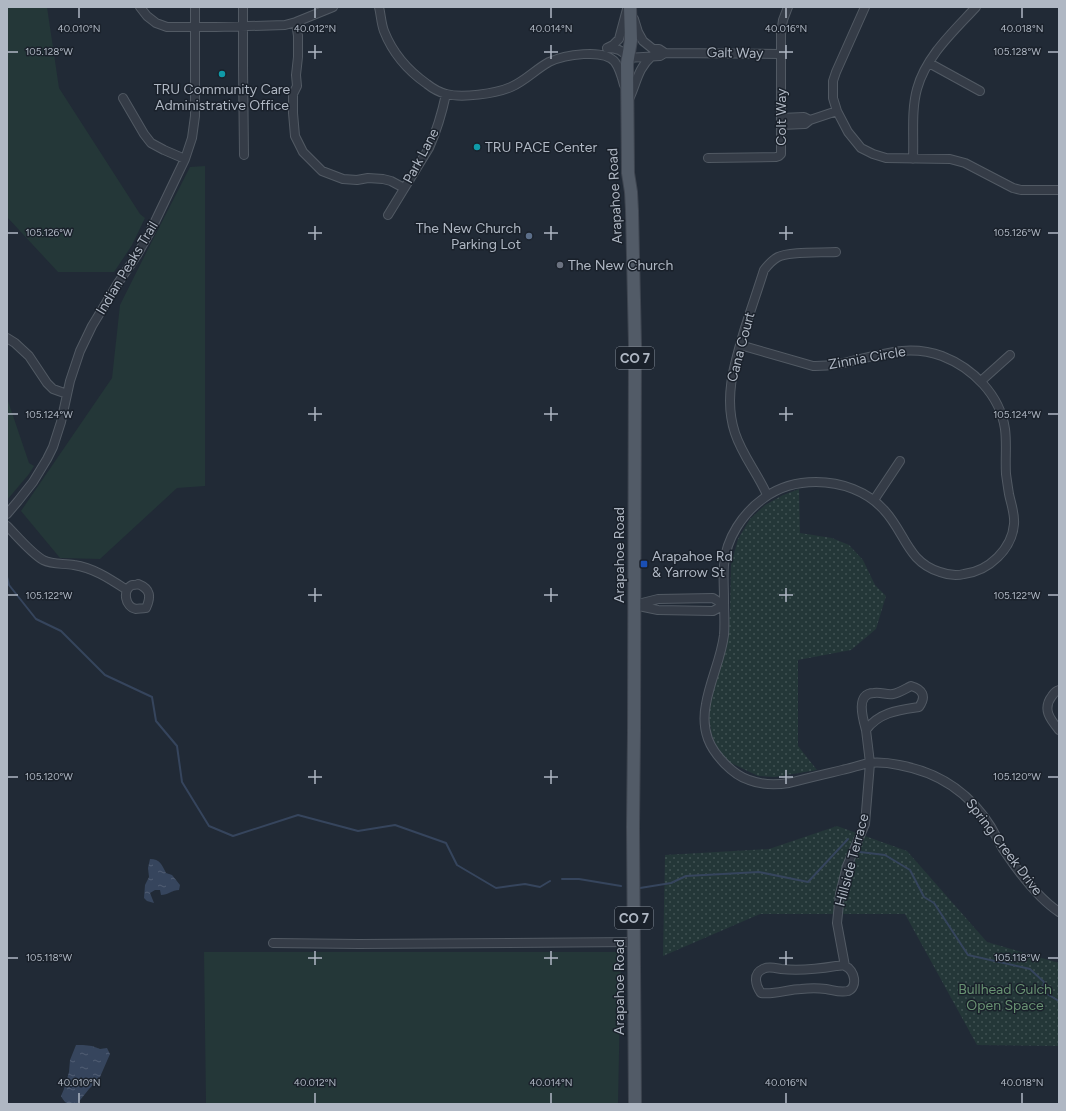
<svg xmlns="http://www.w3.org/2000/svg" width="1066" height="1111" font-family="Figtree,sans-serif">
<style>
.grass{fill:#243738}
.park{fill:url(#park-dots)}
.water{fill:url(#water-ripples)}
.lines{fill:none;stroke-linecap:round;stroke-linejoin:round}
.stream{stroke:#36455d;stroke-width:2}
.street-casing{stroke:#525a64;stroke-width:10}
.primary-casing{stroke:#3e4550;stroke-width:14}
.street{stroke:#353c47;stroke-width:8}
.primary{stroke:#525b67;stroke-width:12}
.ticks{fill:none;stroke:#afb7c3;stroke-width:1.5}
.culture-dot{fill:#0f9aa8;stroke:#1a212b;stroke-width:1.5}
.service-dot{fill:#5c6f8a;stroke:#1a212b;stroke-width:1.5}
.worship-dot{fill:#6b7280;stroke:#1a212b;stroke-width:1.5}
.transit-dot{fill:#1a4fb4;stroke:#1a212b;stroke-width:1.5}
.labels{text-anchor:middle;dominant-baseline:central;stroke-width:3;stroke-linejoin:round;paint-order:stroke}
.shield{fill:#1a212b;stroke:#828a95;stroke-width:1}
.shield-label{font-size:13px;font-weight:bold;fill:#afb7c3}
.street-label{font-size:14px;fill:#afb7c3;stroke:#1a212b}
.poi-label{font-size:14px;fill:#afb7c3;stroke:#1a212b;text-anchor:start}
.park-label{font-size:14px;fill:#689272;stroke:#1a212b}
.ticks-label{font-size:10px;text-anchor:middle;fill:#afb7c3;stroke:#1a212b;stroke-width:3;stroke-linejoin:round;paint-order:stroke}
</style>
<defs>
<pattern id="park-dots" width="8" height="8" patternUnits="userSpaceOnUse"><rect width="8" height="8" fill="#243738"/><path d="M2 2h.1M6 6h.1" fill="none" stroke="#415253" stroke-width="1.8" stroke-linecap="round"/></pattern>
<pattern id="water-ripples" width="26" height="14" patternUnits="userSpaceOnUse"><rect width="26" height="14" fill="#36455d"/><path d="M2 4q2-2 4 0t4 0M15 11q2-2 4 0t4 0" fill="none" stroke="#515e73"/></pattern>
</defs>
<rect width="100%" height="100%" fill="#212a36"/>
<path class="grass" d="M7,7h40l12,81 81,126 5,4 -13,27 -18,27h-56l-51,-55z
M205,166v320l-28,2 -77,71 -40,-1 -39,-47 91,-133 8,-73 26,-52 44,-86z
M7,398l22,65 5,3 -5,8 -22,26z
M204,952h417l-3,152h-412z"/>
<path class="park" d="M799,489l1,44 32,5 17,7 14,15 12,25 11,11 -10,33 -25,21 -53,10v86l19,24 -42,7 -17,-1 -29,-14 -10,-11 -7,-15 -3,-18 1,-16 17,-61 3,-29 1,-47 7,-26 12,-20 15,-14 18,-10z
M837,826l70,25 80,91 72,21v83l-82,-1 -72,-131h-145l-97,42 2,-101 104,-6z"/>
<path class="water" d="M150,859c10,0 12,6 16,14l6,2 8,10 -1,5c-7,0 -11,5 -18,5l-1,-5h-5l-5,3 4,10 -7,-2 -3,-3 1,-13 4,-8 -1,-9z
M76,1045h7l9,1 8,3 7,-1 3,6 -10,23 -11,12 -12,15c-10,0 -11,1 -16,-8l3,-7 5,-17 1,-12z"/>
<g class="lines">
<path class="stream" d="M7,577l2,8 27,34 25,12 44,44 47,22 4,24 21,25 5,36 27,44 24,10 65,-21 60,16 37,-6 51,18 11,22 39,23 29,-4 15,3 10,-6
M860,844v8l25,3 25,15 14,27 10,6 34,52 62,14 14,13 -2,9 17,10
M562,879h17l42,7
M640,888l31,-5 15,-7 73,-4 49,10 40,-43"/>
<g class="street-casing">
<path id="street" d="M140,7l7,9 9,7 11,4h49l69,-2 11,-3 37,-15
M243,7v60l1,88
M379,7c2,8 2,16 5,24 9,23 23,39 43,53 5,4 12,8 19,10 16,4 49,0 65,-7 14,-6 25,-18 38,-25 15,-7 55,-14 66,0 5,7 7,15 9,23
M865,7l-29,65 -3,9v17l4,13 11,21 13,16 12,6 13,4 64,1 15,4 48,25 8,2h38
M634,19l4,13 5,9 10,8h6l6,4 115,1
M296,22l2,14v21l-2,18 1,11 -4,8v19l2,23 8,16 19,19 21,8 14,1 11,-2 15,1 8,2 13,7
M607,48c9,0 17,2 20,10l33,-2 5,-3
M607,48l6,-3 6,-6 8,-30
M929,63l51,28
M123,98l21,36 7,9 13,7 21,9
M629,99c8,-16 8,-30 23,-43
M781,118l23,-1 6,3
M781,125l24,-1 5,-4 27,-9
M708,158l68,-1 3,-1 2,-2v-120l2,-14 5,-13
M913,159c1,-23 -2,-48 4,-70 9,-33 37,-58 59,-82
M388,215l41,-67c8,-18 13,-35 17,-54
M7,338l8,5 14,13 18,27 6,6 14,5
M740,345l73,21c45,1 83,-27 129,-10 31,12 58,39 63,73 2,15 0,30 1,45 1,7 2,14 3,20 2,10 6,20 5,30 -2,25 -25,47 -50,50 -8,2 -16,1 -24,-2 -33,-10 -35,-40 -56,-62 -17,-19 -43,-28 -68,-28 -18,0 -37,5 -52,16 -21,15 -38,40 -40,67 -1,11 0,23 0,35 0,12 1,24 0,35 -3,24 -14,45 -18,69 -2,10 -2,24 2,35 6,16 25,36 41,41 13,5 27,5 40,3 18,-5 36,-9 53,-13 9,-2 18,-5 27,-7 9,-1 20,0 30,2 39,7 71,28 92,62 4,7 8,15 12,22 14,21 35,49 56,63
M981,381l29,-26
M767,495c-9,-21 -25,-40 -32,-62 -12,-36 0,-71 10,-105 6,-19 13,-39 19,-58 4,-5 8,-10 14,-13 12,-6 44,-4 58,-5
M874,500l26,-39
M7,514l11,-13 15,-19 14,-23 6,-12 8,-25 9,-41 10,-30 12,-25 26,-43 19,-28 13,-23 35,-73 7,-21 3,-22v-109
M7,526c10,10 24,27 36,34 10,5 20,3 31,5 20,3 36,14 53,25
M138,584c13,5 13,13 8,24 -3,0 -8,1 -10,1 -11,-2 -14,-19 -4,-24 0,0 5,0 6,-1z
M713,598l11,7 -11,6 -55,-1 -24,-5 24,-6z
M1059,690c-4,1 -5,3 -7,6 -10,13 -2,23 7,34
M273,943l86,1 275,-2
M836,966c3,0 7,-1 9,0 10,4 13,21 3,25 -8,2 -15,-1 -22,-2 -8,-1 -16,-1 -25,0 -12,0 -27,6 -40,4 -5,-7 -9,-19 2,-24 5,-3 12,-1 18,0 18,2 37,0 55,-3z
M845,966l-8,-43 3,-29 7,-28 18,-42 5,-61 -4,-33c13,-18 33,-20 53,-23 8,-11 3,-18 -8,-21 -6,3 -12,7 -18,8 -6,1 -12,-2 -19,-1 -19,0 -11,26 -8,37"/>
</g>
<g class="primary-casing">
<path id="primary" d="M630,7l1,33 -4,24 1,109 3,19 1,19 3,133 -1,388 -1,95 2,277"/>
</g>
<use href="#street" class="street"/>
<use href="#primary" class="primary"/>
</g>
<path class="ticks" d="M79,8v10M315,8v10M551,8v10M786,8v10M1022,8v10M315,45v14M551,45v14M786,45v14M8,52h10M308,52h14M544,52h14M779,52h14M1048,52h10M315,226v14M551,226v14M786,226v14M8,233h10M308,233h14M544,233h14M779,233h14M1048,233h10M315,407v14M551,407v14M786,407v14M8,414h10M308,414h14M544,414h14M779,414h14M1048,414h10M315,588v14M551,588v14M786,588v14M8,595h10M308,595h14M544,595h14M779,595h14M1048,595h10M315,770v14M551,770v14M786,770v14M8,777h10M308,777h14M544,777h14M779,777h14M1048,777h10M315,951v14M551,951v14M786,951v14M8,958h10M308,958h14M544,958h14M779,958h14M1048,958h10M79,1093v10M315,1093v10M551,1093v10M786,1093v10M1022,1093v10"/>
<g class="culture-dot">
<circle cx="222" cy="74" r="4"/>
<circle cx="477" cy="147" r="4"/>
</g>
<circle class="service-dot" cx="529" cy="236" r="4"/>
<circle class="worship-dot" cx="560" cy="265" r="4"/>
<rect class="transit-dot" x="640" y="560" width="8" height="8" rx="2"/>
<g class="labels">
<g class="shield">
<rect x="616" y="347" width="38" height="22" rx="3"/>
<rect x="615" y="907" width="38" height="22" rx="3"/>
</g>
<g class="shield-label">
<text x="635" y="358">CO 7</text>
<text x="634" y="918">CO 7</text>
</g>
<g class="street-label">
<text transform="translate(735 53) rotate(1)">Galt Way</text>
<text transform="translate(781 117) rotate(-90)">Colt Way</text>
<text transform="translate(421 156) rotate(-62)">Park Lane</text>
<text transform="translate(615 196) rotate(-93)">Arapahoe Road</text>
<text transform="translate(127 268) rotate(-59)">Indian Peaks Trail</text>
<text transform="translate(741 347) rotate(-75)">Cana Court</text>
<text transform="translate(867 358) rotate(-10)">Zinnia Circle</text>
<text transform="translate(619 555) rotate(-90)">Arapahoe Road</text>
<text transform="translate(1004 847) rotate(53)">Spring Creek Drive</text>
<text transform="translate(852 860) rotate(-75)">Hillside Terrace</text>
<text transform="translate(619 987) rotate(-90)">Arapahoe Road</text>
</g>
<g class="poi-label">
<text x="222" y="89" text-anchor="middle">TRU Community Care<tspan x="222" dy="16">Administrative Office</tspan></text>
<text x="485" y="147">TRU PACE Center</text>
<text x="521" y="228" text-anchor="end">The New Church<tspan x="521" dy="16">Parking Lot</tspan></text>
<text x="568" y="265">The New Church</text>
<text x="652" y="556">Arapahoe Rd<tspan x="652" dy="16">&amp; Yarrow St</tspan></text>
</g>
<g class="park-label">
<text x="1005" y="989">Bullhead Gulch<tspan x="1005" dy="16">Open Space</tspan></text>
</g>
</g>
<g class="ticks-label">
<text x="79" y="32">40.010°N</text>
<text x="315" y="32">40.012°N</text>
<text x="551" y="32">40.014°N</text>
<text x="786" y="32">40.016°N</text>
<text x="1022" y="32">40.018°N</text>
<text x="1017" y="55">105.128°W</text>
<text x="49" y="55">105.128°W</text>
<text x="1017" y="236">105.126°W</text>
<text x="49" y="236">105.126°W</text>
<text x="1017" y="418">105.124°W</text>
<text x="49" y="418">105.124°W</text>
<text x="49" y="599">105.122°W</text>
<text x="1017" y="599">105.122°W</text>
<text x="1017" y="780">105.120°W</text>
<text x="49" y="780">105.120°W</text>
<text x="1017" y="961">105.118°W</text>
<text x="49" y="961">105.118°W</text>
<text x="79" y="1086">40.010°N</text>
<text x="315" y="1086">40.012°N</text>
<text x="551" y="1086">40.014°N</text>
<text x="786" y="1086">40.016°N</text>
<text x="1022" y="1086">40.018°N</text>
</g>
<rect width="1066" height="1111" fill="none" stroke="#afb7c3" stroke-width="16"/>
</svg>
